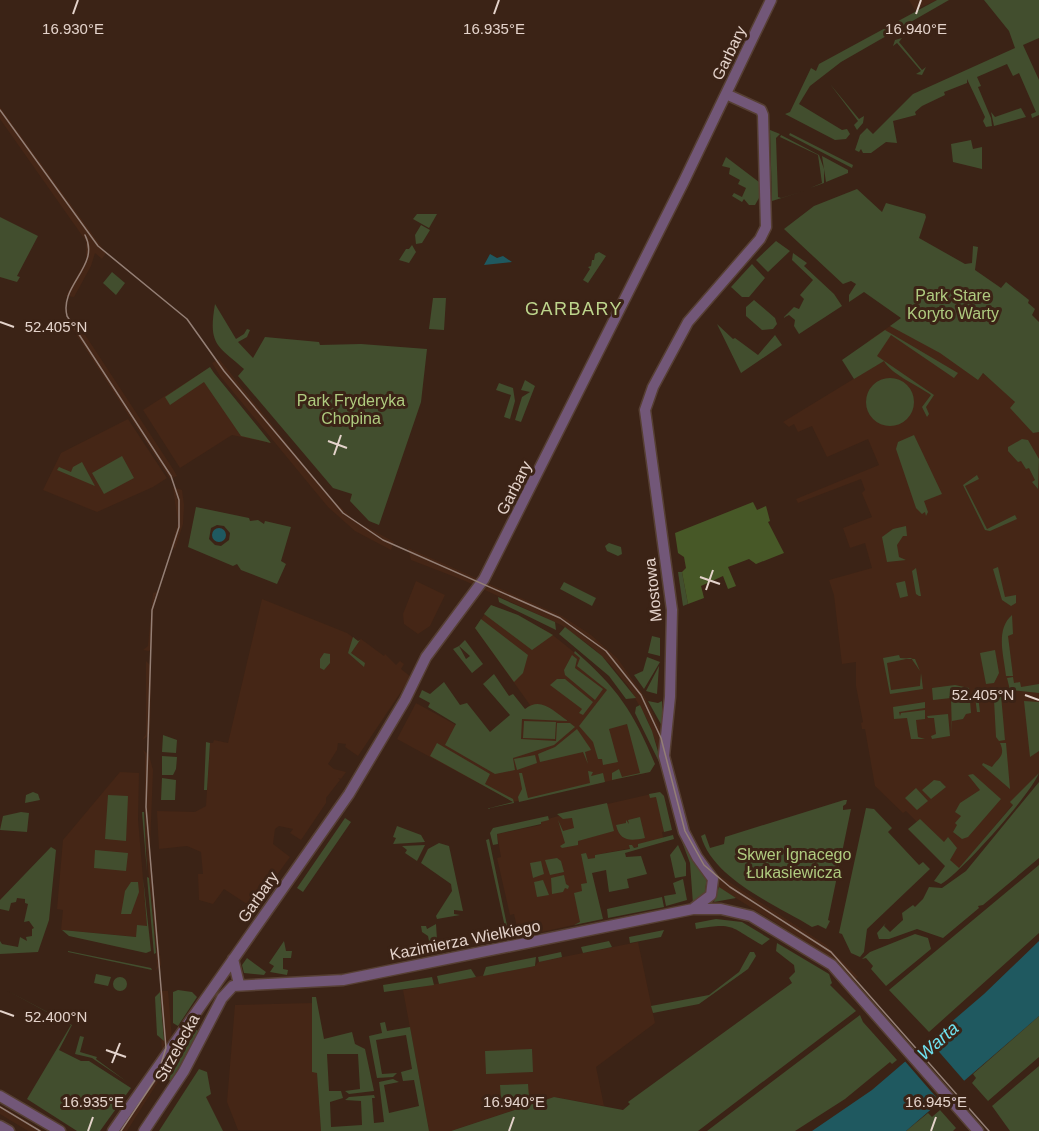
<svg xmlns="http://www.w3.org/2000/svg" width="1039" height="1131" font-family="Arial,sans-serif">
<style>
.built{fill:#452616}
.green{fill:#424e2e;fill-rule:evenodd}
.forest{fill:#475827}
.water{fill:#1f5960}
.pier{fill:#3b2316}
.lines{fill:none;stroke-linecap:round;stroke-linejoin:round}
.tertiary-casing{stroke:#563f33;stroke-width:13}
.tertiary{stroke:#725778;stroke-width:10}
.tram{stroke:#947f75;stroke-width:1.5}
.ticks{fill:none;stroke:#e4d3cb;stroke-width:2}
.labels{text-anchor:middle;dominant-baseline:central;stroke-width:6;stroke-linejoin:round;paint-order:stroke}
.street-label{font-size:16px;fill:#e4d3cb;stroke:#3b2316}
.park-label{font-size:16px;fill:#afcb7f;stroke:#3b2316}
.neighbourhood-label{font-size:18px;letter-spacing:1.5px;fill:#bdd58c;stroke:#3b2316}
.water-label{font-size:18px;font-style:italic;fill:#6fe1ef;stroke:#3b2316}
.ticks-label{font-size:15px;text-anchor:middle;fill:#e4d3cb;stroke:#3b2316;stroke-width:6;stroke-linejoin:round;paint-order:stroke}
</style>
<rect width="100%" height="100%" fill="#3b2316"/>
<path class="built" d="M909,0h28l-22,10z
M0,107l106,146 -4,6 -7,-6 -4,13 -17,31 -8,-1 20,-36v-19l-86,-122z
M902,318l87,60 19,16 31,38v341l-80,96 -30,-29 -9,-15 -14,-14 -3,2 -28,-27 -10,-57h-3l-1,-6 2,-1 -7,-36v-24l-14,2 -8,-69 -5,-15 43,-12 -7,-25 -15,5 -7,-20 29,-11 -10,-24 3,-3 -4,-11 -63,24 -2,-4 83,-34 -11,-26 -41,18 -15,-31 -14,6 -4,-8 -5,3 -6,-5 100,-61 -7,-5 -8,-15z
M78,324l95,145 4,7 -7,3 -98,-151z
M219,359l111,138 24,23 40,22 -3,8 -36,-19 -27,-24 -108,-131 -8,-13z
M204,371l67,72 -39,-8 -52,33 -37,-58z
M128,419l39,59 -14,9 -56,25 -54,-22 18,-37z
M173,487l9,3 2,15 -1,19 -8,25 -4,-2 7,-24z
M408,548l154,68 29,19 26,23 28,39 14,29 40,141 -18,-28 -25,-96 -9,-24 -19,-33 -18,-22 -17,-16 -32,-23 -98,-45 -52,-20z
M416,581l29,14 -15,31 -12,8 -14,-10 -1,-10z
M158,591l-5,22 -1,35 -3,3 -6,-1 5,-4 5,-53z
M262,599l85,34 11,8 3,-2 23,17 1,-2 11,11 4,-4 4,3 -3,5 10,8 -53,79 -13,-9 1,-3 -8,-1 -1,7 -9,14 6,5 12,3 -5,7 -3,-1 2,2 -14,18v5l-25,37 -11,-7 3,-4 -14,-3 -4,3 -2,15 17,13 -37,51 -29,-19 -11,15 -14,-4 -1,-26h5l-2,-22 -14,-6 -28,3 -2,-38 38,1 11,-6 4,-63h3l1,-3 14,3z
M491,605l58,27 46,37 50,75 10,20 -5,8 -137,30 -116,-63 19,-36 71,39 43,-37 -55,-77z
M146,661l5,5 -1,67 -3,4 -5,3 4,-6z
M143,750l6,5 4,15 -3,78 11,117 -6,6 2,-5 -12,-132v-79z
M120,772l19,1 -1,46 9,107 -10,11 -76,-7 2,-20 -6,-1 6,-69z
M660,792l4,4 8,34 -10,2 2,10 -69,13v3l-7,2 13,59 -82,18 -5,-23 -4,1 -13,-57 4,-1 -4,-23 44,-9 -1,-4 37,-10z
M717,874l109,71 32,32 -6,5 -31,-31 -103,-64z
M638,942l17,81 -59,44 8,39 -50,-9 -103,34h-22l-26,-141 132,-24 3,-4z
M159,991h9l4,48 -10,15z
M313,1003l8,128 -83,-1 -11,-28 8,-97z
M183,1042l-56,89h-9l38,-56z
M0,1105l43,26h-15l-28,-17z"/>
<path class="green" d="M937,0h12l-108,62 -31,24 -11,18 43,26 5,-1 3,5 -4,5 -11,1 -50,-26 5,-2 21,-44 5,3 3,-7z
M984,0h55v38l-16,7 16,35v35l-7,3 -1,-4 5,-2 -17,-39 -6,3 -6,-12 -30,13 4,9 -3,1 13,31 1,8 -6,1 -3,-6 2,-4 -18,-38v4l-23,9 1,3 -23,11 -7,6 1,3 -23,6 4,22 -11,-1 -15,11h-8l-2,-4 -2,3 -4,-2 5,-15 7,-7 6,6 40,-40 102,-46 -6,-17z
M902,38l-3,4 23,28 4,-3 -4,8 -6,-1 5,-3 -24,-28 -4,3 2,-6z
M830,84l29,35 5,-3 -1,7 -6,7 -3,-5 4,-4z
M1021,108l5,9 -32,9 -3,-14 4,5z
M770,130l10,4 -4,4 2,59 3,1 23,-7 -32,10z
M790,133l63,32 -1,3 -63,-33z
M781,135l38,20 5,14v14l-14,5 12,-5 -4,-28 -38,-18z
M971,140l2,9 9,-2v22l-29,-7 -2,-18z
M822,156l26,14v3l-22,9z
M726,157l33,25v16l-4,7h-6l-5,-6 -2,3 -10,-6 2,-3 8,4 4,-9 -8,-4 2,-4 -11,-6 1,-6 -8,-2z
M857,189l25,23 4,-9 39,11 1,3 -7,21 46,26 7,-1 1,-17 5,1 -3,23 26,18 5,-6 23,18 -1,3 7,6 -3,6 7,7v110l-6,1 -23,-25 5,-6 -32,-29 -5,7 -38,-27 -50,-27 11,-8 -37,-26 -15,10v-7l7,-11 -5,-3 -8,3 -59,-55 30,-23z
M417,214h20l-8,14 -16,-9z
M0,217l38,19 -21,40 3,1 -3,5 -17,-5z
M421,225l9,5 -8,13 -6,1 -1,-9z
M776,241l14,10 -22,21 -12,-12z
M412,245l4,7 -7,11 -10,-3 7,-11h3z
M599,252l7,4 -18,27 -5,-3 7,-11 -2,-2 3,-1 1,-6h2l1,-6z
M793,253l14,10 -3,3 30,28 8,12 -43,28 -5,-8 1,-6 -6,-5 -6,3 11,-11 5,2 5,-10 -4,-4 13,-15 -21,-20z
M752,264l13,14 -16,19h-7l-11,-10z
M112,272l13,11 -9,12 -13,-12z
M433,298h13l-2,32 -15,-1z
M754,300l21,18 2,6 -4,5 -11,1 -16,-14v-9z
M215,304l21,35 8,-5 3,-5 3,1 -3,7 -9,5 15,16 12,-21 54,5 1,3 41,-1 66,5 -6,53 -42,123 -10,-4 -19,-20 2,-7 -19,-6 -95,-112 6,-7c-27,-24 -36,-24 -29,-65z
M717,324l16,15 2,-1 23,17 17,-20 7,10 -41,28z
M885,330l73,43 -4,5 -63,-43 -14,21 57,39 -8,12 3,7 -2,3 -5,-10 9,-12c-14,-10 -40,-21 -47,-34l-30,18 -12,-19z
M210,367l4,6 57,70 -30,-7 -37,-54 -34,23 -5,-8z
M866 402a24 24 0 1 1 48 0a24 24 0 1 1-48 0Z
M525,380l10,6 -14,36 -6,-2 7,-23 8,-5 -9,-2z
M499,383l14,5 2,13 -5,18 -6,-2 7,-22 -15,-5z
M914,435l28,59 -18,7 4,11 -2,4 -1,-4 -3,2 -6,-6 -20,-59 2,-7z
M1022,439l6,1 11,19 -1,30 -6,-7 3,-2 -6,-12 -3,1 -5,-8 -3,1 -10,-11v-4z
M122,456l12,22 -30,16 -12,-21z
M82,462l13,24 -38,-16 2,-3 12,5 2,-5z
M977,475l2,4 -14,7 22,43 28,-14 2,4 -27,12 -5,-1 -22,-45z
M196,507l53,11 1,3 8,-1 6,4 1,-3 26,6 -10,34 5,3 -9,20 -36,-14 -4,-6 -4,2 -45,-19zM217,525l7,1 6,7 -1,7 -8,6 -6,-1 -6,-6 2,-11z
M906,526l1,10h-4l-6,9 2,12 7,3 -19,2 -5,-25 11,-8z
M609,543l12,4 1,7 -4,2 -11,-5 -2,-5z
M998,567l7,30 11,-2v8l-5,3 -9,-6 -9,-31z
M916,568l5,28h-2l-3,-2 -4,-23z
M678,572h4l6,32 -5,2z
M905,581l3,15 -8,2 -4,-15z
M564,582l32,16 -4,8 -32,-17z
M498,597l57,25 1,8 -57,-28z
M491,605l27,10 35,20 -21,15 -48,-36z
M1012,615l1,19 -5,2 5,40h-7c-2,-20 -11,-46 6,-61z
M481,619l47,36 -5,18 -9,9 -39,-54z
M565,627l37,29 34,42 -10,1 -17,-23 -50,-42z
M652,636l8,2v18l-12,-3z
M353,637l5,4 2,-1 -9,13 14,10 -1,4 -16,-14z
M465,640l18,24 -11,9 -19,-24 6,-3 7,13 4,-3 -11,-10z
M995,650l4,23 -5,10 -8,1 -6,-31z
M575,651c43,38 58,60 80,113l-5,8 -38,8v-7l7,-4 3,8 18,-4 -13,-49 -18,5 9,33 -15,3 -1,-6h-4l-5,-17 -14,-16 28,-36 -30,-24 3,-8 -6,-5z
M324,653l6,1v9l-6,7 -4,-2v-9z
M572,655l5,4 -2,9 28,21 -8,11 -30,-25 -1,-5z
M899,655l1,3 15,1 5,12 -9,-13 -24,5 4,27 29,-4 1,-13 2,16 -33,5 -7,-36z
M647,657l13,5 -16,27 -10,-14 9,-4z
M659,666l-2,28 -11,-3z
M494,674l15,22 4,-2 12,15c16,-13 28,2 43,12l-46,-2 -1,20 35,2 1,-18h13l5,4 -21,18 -41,13 2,12 -20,4 -50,-29 11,-21 -28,-17 2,-4 -11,-6 3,-7 8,4 14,-12 16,23 7,-2 23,29 20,-17 -27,-31z
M1013,677l1,6 6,-1 1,5 18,-3v9l-29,-3 -3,-12z
M557,679h8l28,23 -10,13 -4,-2 3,-4 -32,-24z
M955,685l14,3 2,25 -5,1 -3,5 -11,2v13l-1,-36 -18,2 -1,-12z
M974,689l27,6 4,45 -6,1 -3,-4 -2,-37 -3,-5 -13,1 2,16h-3z
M648,701l10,2 4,-2v25z
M1024,701l15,1v49l-9,6z
M925,702v6l-26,4 1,4 1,-3 24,-3v9l-9,1 2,17 7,2h-14l-4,-21 -13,1 -1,-12z
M640,705l12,26 12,41 -29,-59 1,-6z
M948,714l2,22 -18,3 -1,-3 5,-2 -2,-16h-6l-1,-2z
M524,721l32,1 -1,17 -32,-1z
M577,729l13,19 1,2 -6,2 3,12 -5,-12 -43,10 -2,-8 17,-7z
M163,735l14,5 -1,13 -14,-1z
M206,742l4,1 -3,47h-3z
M437,743l53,31 -5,10 28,15 1,4 -28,6 27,-7 -83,-46z
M1000,743h6l4,46 -28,-24 1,-2 9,4c6,-9 14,-11 8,-24z
M535,755l2,8 -20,7 -3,-11z
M162,756l15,1 -1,12 -3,6h-11z
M588,771l5,1 -2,4 12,-3 2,9 -86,20 -1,-5 4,-8 -3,-16h3l6,25 62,-15z
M1039,773c-8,21 -78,100 -98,111l-7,-3 11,-15 -37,-37 12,-10 24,23 4,-5 9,11 -7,12 9,8 54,-63 -3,-3z
M973,774l28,25 -33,38 -6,2 -9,-7 4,-7 -2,-2 6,-7 -6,-4 5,-9 20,-13 -12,-15z
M162,778l14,2 -1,20h-14z
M934,780l6,1 6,6 -15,12 -9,-9z
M1039,782v76l-56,47 -5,1 1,2 -36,30 -26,-9 -28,10h-10l-2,-6 9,-10 -2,3 6,6 13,-12 -1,-7 11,-8 2,2 8,-8 6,-12 13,1 24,-17z
M916,788l12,13 -11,9 -12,-12z
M33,792l5,2 2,6 -15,3 1,-8z
M660,792l4,4 8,34 -8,2 -8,-35 -6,1 -1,-4z
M108,795l20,1 -2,45 -21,-2z
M844,800h3l-1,4 -3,2v4l8,-1 -23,111 2,1 -4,8 -8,-4 -6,2c-36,-22 -99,-48 -111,-91l4,-2 5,14 14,-4 1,-7z
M607,803l7,28 -36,10v4l-16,3 -2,-2 5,-3 -7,-23 5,11 11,-3 -2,-10 -9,1 -6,-5z
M866,808l8,1 18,19 -4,4 31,33 4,-3 7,7 -63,60 -3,23 -4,5 -9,-4 -9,-19 -3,-1z
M21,812l8,1 -2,19 -27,-2 3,-14z
M142,812h2l3,60z
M548,816l1,4 -8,2v2l-44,10 1,10 -5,1 -3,-12 3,-5z
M640,817l5,21c-14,3 -25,4 -29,-13l10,-2v-3l3,4 -1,-4z
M345,818l6,4 -48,70 -6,-4z
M397,826l24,9 4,7 -32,2 3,-6 -3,-1z
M673,835l1,4 -49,14 1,4 15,-1 6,18 -20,5 2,9 -20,4 -3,-22 -14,3 11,46 -29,6 6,-3 -6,-29 8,-2 -1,-7 6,-1 -6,-29 5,-1 2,6 7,-1v-3l35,-6 -1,-4h3l2,3 4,-1v-3z
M489,839l20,96 -2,1 -21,-96z
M681,839l26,37 -2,16 -12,12 -3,-41z
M439,843l10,3 14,65 -9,-1v4l6,1 -23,4 -1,-3 16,-25 -1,-7 -30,-21 7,-14z
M425,845l-8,16 -12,-8 2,-3 -5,-4z
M678,845l8,18v13l-11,2 -5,-23z
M51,847l5,3 -7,70 -11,32 -38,2v-13l2,3 16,3 2,-10 7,4 -1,-4 6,-1v-7l2,-1 -5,-7 -5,1 4,-18 -3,-1v-4l-8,-1 -1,4 -5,1 -2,8 -9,-2v-9z
M95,850l33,3 -2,18 -32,-3z
M557,858l4,3 3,11 -14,3 -5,-15z
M541,861l3,13 -11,4 -3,-15z
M1039,865v68l-110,99 -40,-42z
M564,875l2,9 3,2 -1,3 -3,-1 -2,4 -11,2 -1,-16z
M143,877l8,74 -5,2 -77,-17 -7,-6 74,7 1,-12 10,1z
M147,877l2,1 7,75 -2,1z
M683,879l4,21 -21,6 -2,-10 12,-2 -3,-11z
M543,880l6,15 -12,2 -3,-15z
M131,882h7l1,10 -8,22h-10l4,-23z
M719,887l17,11 -22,4z
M662,897l2,10 -56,11 -1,-9z
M716,919l26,3 28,17 -8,6c-32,-18 -27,-23 -66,-16l-1,-6z
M436,924l1,16 -8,1 -1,-5 -6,-4 -1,-6h5l1,3z
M664,930l-3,7 -31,6 -1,-6z
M915,934l13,4 3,11 -45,37 -15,-17 2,-3 -7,-8 -4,1 8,-7z
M284,941l2,10h6l-1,7h-8v11l5,1 -1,5 -17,-3 4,-6 -5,-3z
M609,941l3,6 -29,6 -2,-6z
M777,943l52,31 3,9 -2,2 26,26 -158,120h-247l103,-34 69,13 7,-6 -2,-2 164,-119 -3,-5 6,-6 -1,-7 -18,-14z
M68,951l83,17 1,2 -84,-18z
M561,952l1,5 -23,5 -1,-5z
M750,952h4l2,4 -8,13 -49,35 -46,9 -2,-7 58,-11 30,-23z
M536,957l-1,9 -52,10 3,-9z
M247,958l19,14 -2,3 -20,-2 -2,-8z
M471,969l5,8 -37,7 -2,-8z
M96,974l15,3 -3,9 -14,-3z
M432,977l2,8 -50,7 -1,-7z
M113 984a7 7 0 1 1 14 0a7 7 0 1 1-14 0Z
M6,990l66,35 -13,25 22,11h8l42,27 -31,43h-23l-50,-32 44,-74z
M178,990l14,2 5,5 -19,29 -5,-3v-31z
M160,992l4,49 -7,-6 -2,-38z
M312,997h4l8,42 28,-7 3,12 10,5 9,42 -25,3 -4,-3 15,-2 -2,-35h-31l2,37h12l2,7 -13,4 1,25 31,-2 -1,-24 -16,-1 4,-3 25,-2 1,3h-3l2,25 10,-1 -5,-40 14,-3 6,3 -15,3 5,28 30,-7 -5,-26 -11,1 -2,-9 11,-3 -6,-34 -30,5 6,34 15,-1 -4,4 -16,1 -8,-42 13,-3 -2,-10 5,-1 2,9 23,-4 19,104h-108l-4,-58 -5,-1z
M860,1015l3,7 34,38 -5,4 -2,-2 -45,37 -50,32h-88z
M1039,1016v41l-51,44 -16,-18 4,-5 -3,-4z
M196,1030l3,1 -28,50 -4,-2z
M80,1036l4,1 -4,15 17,5 -1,2 30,22 -34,-23 -17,-4z
M532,1049l1,23 -47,2 -1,-23z
M1039,1066v65h-29l-18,-25z
M199,1069l8,3 4,22 -5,3 17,34h-64z
M528,1084l1,14 -28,1 -1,-14z
M940,1110l16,18 -3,3h-47l22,-18 4,4z"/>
<path class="forest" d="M753,502l4,8 9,-4 4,15 -2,1 16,31 -28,11 -7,-5 -21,8 8,19 -8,3 -5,-13 -22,10 3,12 -16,6 -6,-32 4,-4 -2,-11 -6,-4 -3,-20z"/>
<path class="water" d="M490,254l7,4 6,-2 9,6 -28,3z
M212 535a7 7 0 1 1 14 0a7 7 0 1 1-14 0Z
M1039,941v75l-133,115h-94l60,-41 112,-96z"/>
<path class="pier" d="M927,1038l40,46 -24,21 -40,-46z"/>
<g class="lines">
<g class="tertiary-casing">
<path id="tertiary" d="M694,908l17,-13 2,-16 -16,-22 -13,-25 -20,-76 6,-59 2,-87 -27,-200 8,-23 35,-65 72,-83 6,-12 -3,-112 -2,-5 -35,-16
M233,959l6,25
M0,1096l60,35
M0,1126l9,5
M113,1131l236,-337 56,-94 21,-43 58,-78 200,-398 87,-181
M144,1131l40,-60 38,-73 11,-12 110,-6 350,-71h28l30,7 81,49 146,166"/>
</g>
<use href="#tertiary" class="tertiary"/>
<path class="tram" d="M0,110l98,136 89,73 37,52 119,142 40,27 177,78 46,33 35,44 20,43 24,93 19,34 26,22 101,65 158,179
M85,235c16,31 -26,50 -18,81l104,160 8,24v27l-27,83 -6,197 20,241 -9,29 -36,54
M0,1107l40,24"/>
</g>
<path class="ticks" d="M73,14l5,-14M494,14l5,-14M916,14l5,-14M0,322l14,5M328,441l19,7M334,455l7,-20M700,577l20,7M706,590l7,-20M1025,695l14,5M0,1011l14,5M106,1050l20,7M112,1063l8,-20M88,1131l5,-14M509,1131l5,-14M931,1131l5,-14"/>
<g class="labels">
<g class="street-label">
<text transform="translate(729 53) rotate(-64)">Garbary</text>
<text transform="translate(514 488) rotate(-63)">Garbary</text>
<text transform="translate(653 590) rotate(-96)">Mostowa</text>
<text transform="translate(258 897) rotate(-55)">Garbary</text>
<text transform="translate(465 940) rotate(-11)">Kazimierza Wielkiego</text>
<text transform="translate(177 1048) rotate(-61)">Strzelecka</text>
</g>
<g class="park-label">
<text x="953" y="295">Park Stare<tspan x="953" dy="18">Koryto Warty</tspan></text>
<text x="351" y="400">Park Fryderyka<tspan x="351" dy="18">Chopina</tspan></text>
<text x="794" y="854">Skwer Ignacego<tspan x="794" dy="18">Łukasiewicza</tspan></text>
</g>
<g class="neighbourhood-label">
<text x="574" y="309">GARBARY</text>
</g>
<g class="water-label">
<text transform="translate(938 1041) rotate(-41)">Warta</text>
</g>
</g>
<g class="ticks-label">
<text x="494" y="34">16.935°E</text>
<text x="916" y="34">16.940°E</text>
<text x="73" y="34">16.930°E</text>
<text x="56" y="332">52.405°N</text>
<text x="983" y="700">52.405°N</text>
<text x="56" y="1022">52.400°N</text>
<text x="93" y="1107">16.935°E</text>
<text x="514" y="1107">16.940°E</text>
<text x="936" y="1107">16.945°E</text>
</g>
</svg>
